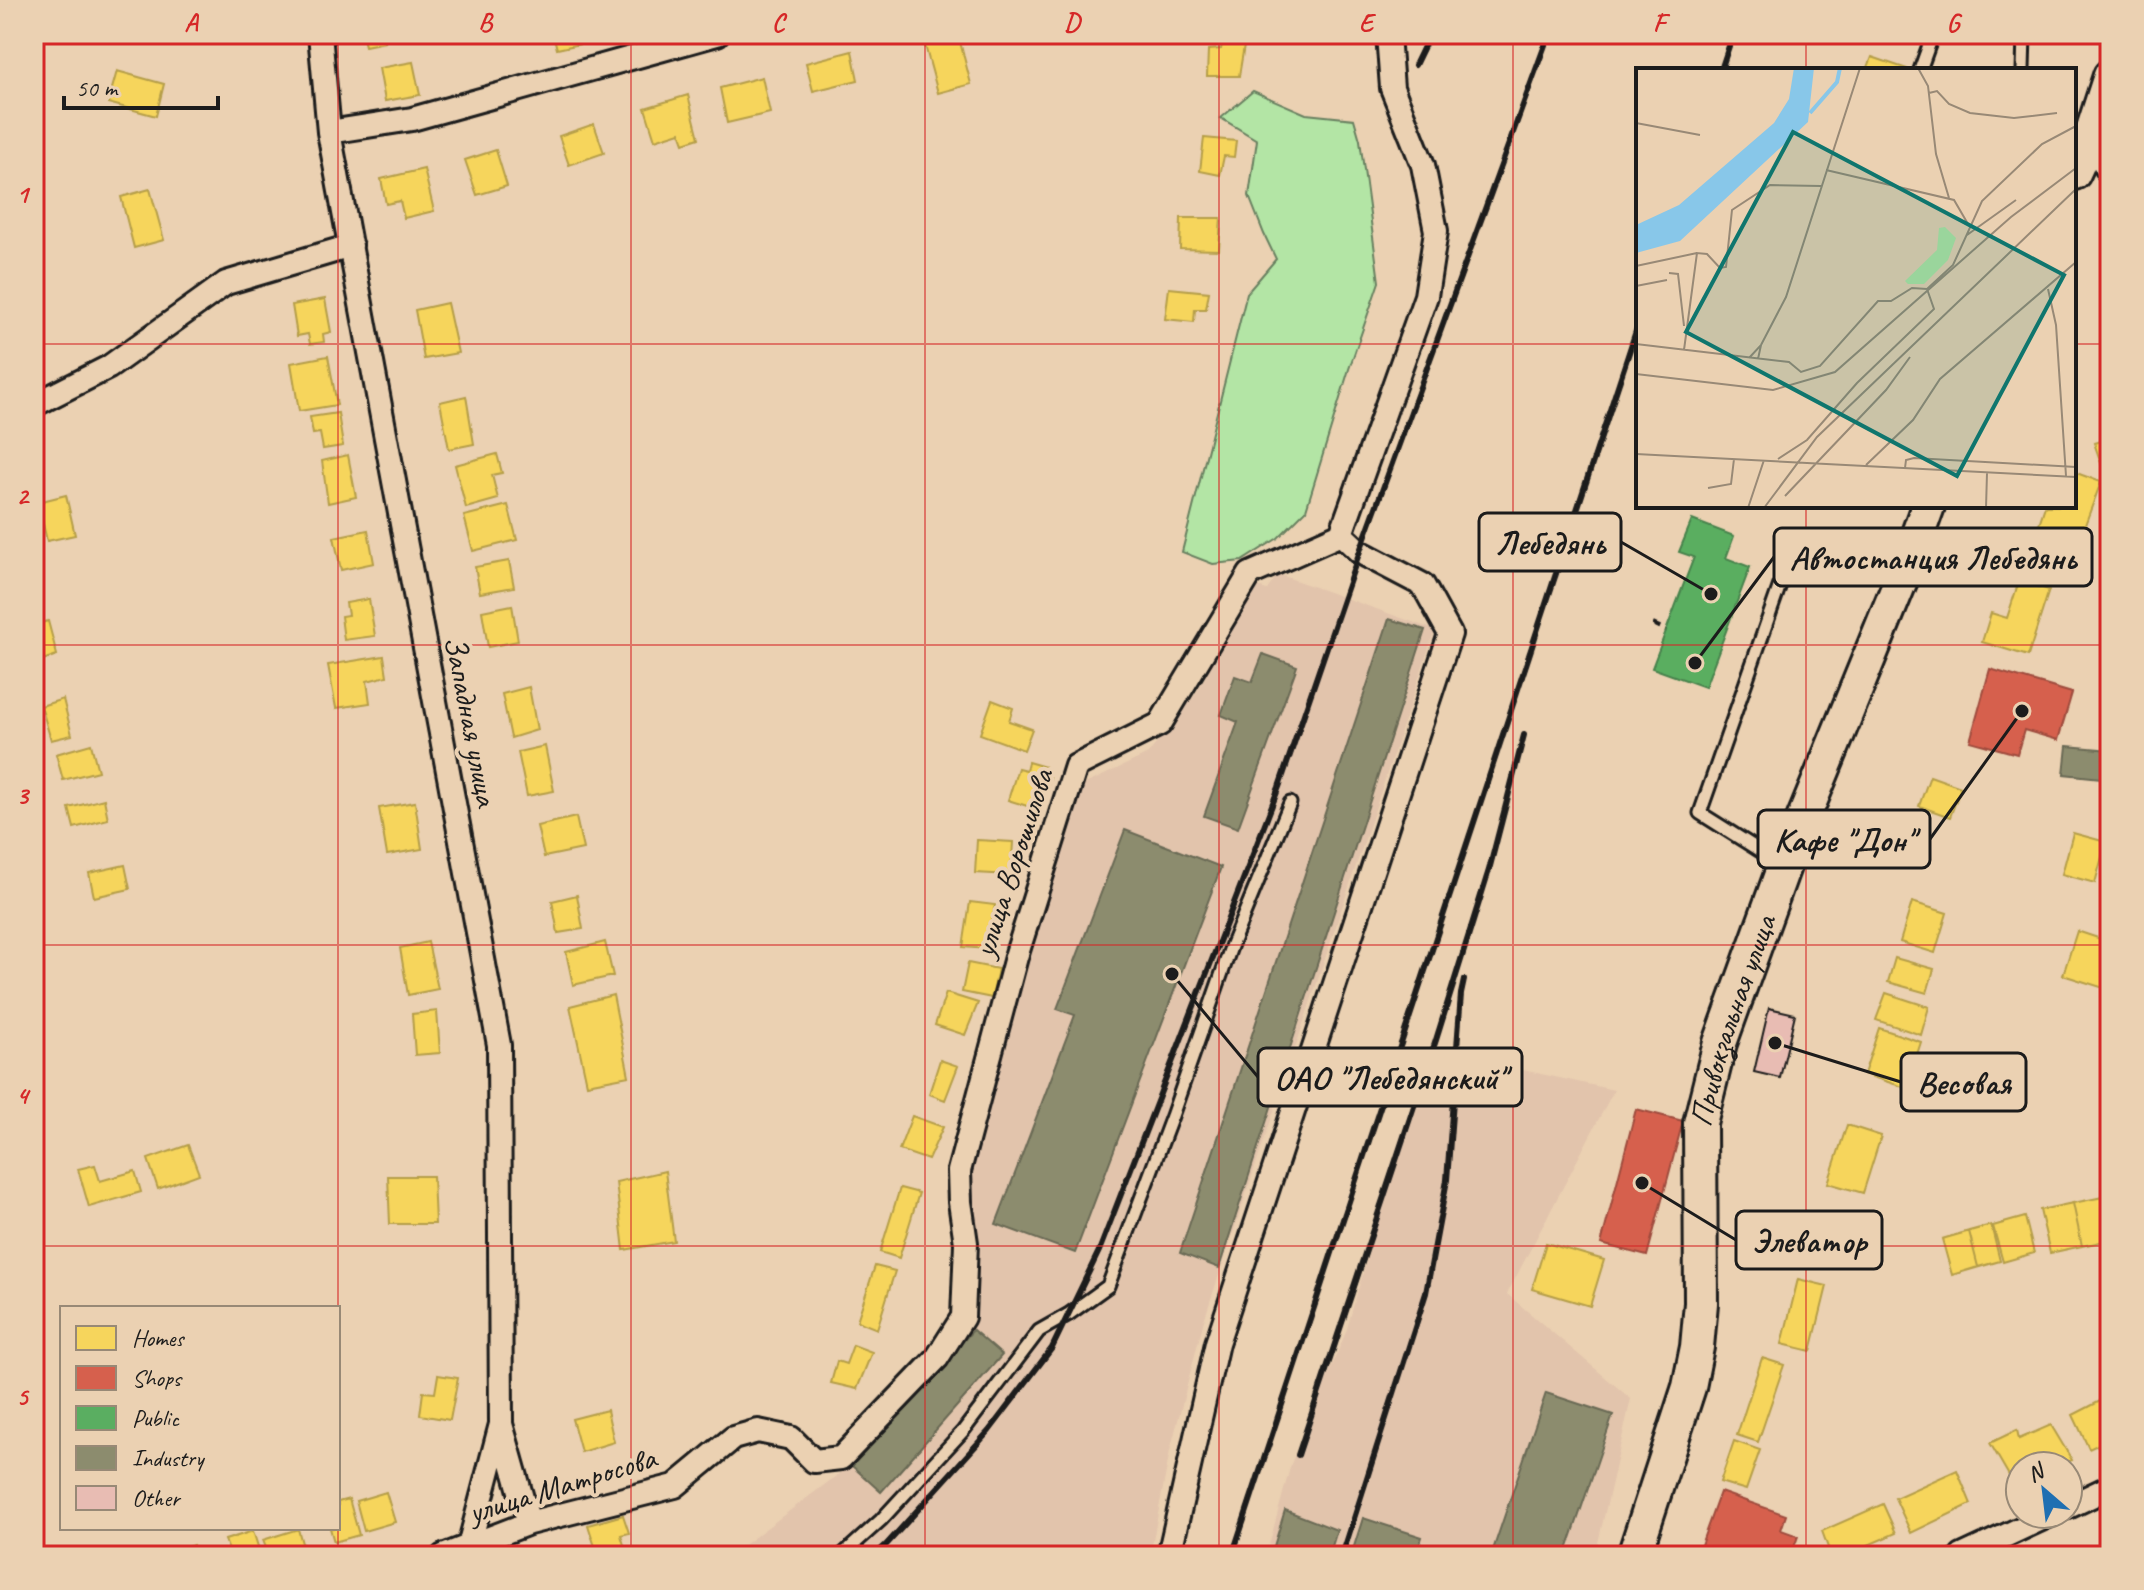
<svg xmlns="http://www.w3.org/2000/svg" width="2144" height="1590" font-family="Caveat,sans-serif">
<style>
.built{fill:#e2c4ac}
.green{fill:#b3e5a5;stroke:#688060;stroke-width:2}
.homes{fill:#f6d55c;stroke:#b59e49;stroke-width:2}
.shops{fill:#d6604d;stroke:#9e4c3e;stroke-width:2}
.public{fill:#5aae61;stroke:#47824c;stroke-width:2}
.industry{fill:#8c8c6e;stroke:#6a6a55;stroke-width:2}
.building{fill:#e8bcb3;stroke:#1c1c1c;stroke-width:2}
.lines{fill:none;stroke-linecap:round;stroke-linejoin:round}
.service-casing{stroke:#1c1c1c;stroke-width:17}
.minor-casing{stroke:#1c1c1c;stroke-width:28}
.secondary-casing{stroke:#1c1c1c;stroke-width:38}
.path{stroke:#1c1c1c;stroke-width:4;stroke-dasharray:8 6;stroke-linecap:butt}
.service{stroke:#ebd1b2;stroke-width:11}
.minor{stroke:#ebd1b2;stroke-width:22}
.secondary{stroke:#ebd1b2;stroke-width:32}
.rail{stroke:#1c1c1c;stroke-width:6}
.grid{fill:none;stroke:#d62828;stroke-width:2;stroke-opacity:0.55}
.labels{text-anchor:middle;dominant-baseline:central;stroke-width:8;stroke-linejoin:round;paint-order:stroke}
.street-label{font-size:32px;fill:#1c1c1c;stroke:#ebd1b2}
.inset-river{fill:none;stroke:#88c7e9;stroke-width:4}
.inset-road{fill:none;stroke:#988976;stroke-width:2}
.view{fill:#0f766e;fill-opacity:0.15;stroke:#0f766e;stroke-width:4}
.inset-edge{fill:none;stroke:#1c1c1c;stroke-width:4}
.leader{fill:none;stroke:#1c1c1c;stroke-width:3}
.callout-dot{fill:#1c1c1c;stroke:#ebd1b2;stroke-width:3}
.callout{fill:#ebd1b2;stroke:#1c1c1c;stroke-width:3}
.callout-label{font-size:34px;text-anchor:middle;font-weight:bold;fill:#1c1c1c}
.neatline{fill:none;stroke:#d62828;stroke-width:3}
.grid-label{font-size:26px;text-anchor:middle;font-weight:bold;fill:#d62828}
</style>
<rect width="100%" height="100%" fill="#ebd1b2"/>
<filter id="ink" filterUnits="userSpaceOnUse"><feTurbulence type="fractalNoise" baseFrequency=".0125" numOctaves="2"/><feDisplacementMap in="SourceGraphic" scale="16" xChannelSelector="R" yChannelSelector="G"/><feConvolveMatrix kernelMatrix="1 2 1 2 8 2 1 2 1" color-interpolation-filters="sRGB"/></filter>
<g filter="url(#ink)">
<path class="built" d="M1278,574l157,56 -231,690 -34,131 -20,105h-421l122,-91 117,-135 9,-83 -8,-86 110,-374 69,-33 48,-61 58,-107 13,4z
M1427,1049l187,41 -107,204 124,105 -36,157h-329l25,-92 55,-132z"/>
<path class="green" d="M1253,91l53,23 48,5 6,21 19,142 -30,87 -43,141 -28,28 -36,23 -29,3 -31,-12 65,-259 29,-34 -12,-25 -15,-38 8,-56 -36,-22z"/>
<path class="homes" d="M362,34h21l2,8 -20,4z
M553,34h39l2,7 -37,8z
M938,34h20l13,50 -33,9 -15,-55z
M1007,34h33l-32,6z
M1228,34h17v6l-17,-1z
M1223,39l22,1 -6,36h-32l1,-26 13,-1z
M852,51l6,29 -45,11 -7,-28z
M1872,57l35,12v1h-40z
M413,62l7,33 -35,6 -6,-33z
M117,71l47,13 -8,32 -48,-13z
M762,77l8,36 -43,10 -7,-35z
M688,95l11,43 -15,5 -4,-11 -25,8 -10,-32z
M594,124l10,29 -35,12 -10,-29z
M1204,138l32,3 -2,16 -10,-1 -4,19 -20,-4z
M496,150l11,36 -30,9 -12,-35z
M424,169l10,42 -30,7 -4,-17 -14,3 -5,-25z
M150,189l14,51 -30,8 -13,-51z
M1181,218h40l-2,32 -39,-1z
M1169,288l40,4 -3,17h-11l-1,13 -29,-3z
M325,299l6,33 -8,2 1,8 -14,2 -2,-10 -11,2 -5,-31z
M447,303l11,50 -34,6 -9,-49z
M328,356l9,49 -38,6 -8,-48z
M466,396l8,48 -25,5 -9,-47z
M338,413l5,33 -20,3 -3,-16 -7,1 -3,-17z
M2110,438v37l-4,2 -12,-34z
M497,454l5,19 -10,2 6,24 -32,9 -11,-43z
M348,455l8,42 -28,6 -6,-42z
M2074,472l27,10 -22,59 -41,-14 7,-21h29z
M66,495l9,40 -28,6 -9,-39z
M508,505l9,35 -44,11 -9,-35z
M368,530l6,33 -33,7 -7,-33z
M509,561l5,26 -34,6 -5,-26z
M2019,581l30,9 -21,66 -46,-14 9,-29 16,5z
M369,599l6,37 -31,4 -3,-24 7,-1 -2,-12z
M512,605l6,36 -30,6 -6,-36z
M48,621l9,34 -23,8v-38z
M384,656l3,20 -20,5 3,22 -34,5 -8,-43z
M529,687l8,43 -26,8 -9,-44z
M63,699l9,36 -21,5 -10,-34z
M992,700l21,8 -4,13 23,8 -8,21 -44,-16z
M91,744l7,27 -35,9 -7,-26z
M545,746l9,45 -27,5 -9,-44z
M1028,762l17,5 -3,8 8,2 -10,33 -32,-10 10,-32 8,2z
M1930,776l31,11 -11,30 -31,-11z
M104,799l4,20 -34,9 -5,-20z
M415,802l7,47 -35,6 -8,-47z
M576,817l7,32 -39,8 -7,-31z
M2073,833l33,9 -11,41 -33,-9z
M977,840l36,2 -2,33 -36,-2z
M125,865l5,24 -36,8 -5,-24z
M577,895l6,34 -25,4 -6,-32z
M970,902l25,3 -8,44 -24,-2z
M1912,902l35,11 -12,40 -35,-11z
M2077,931l33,11v48l-47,-15z
M428,942l10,47 -30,6 -8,-47z
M605,942l8,34 -40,9 -7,-33z
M1895,958l39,11 -7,24 -39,-11z
M968,963l30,6 -6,29 -30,-6z
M946,993l32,10 -13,32 -30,-10z
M1886,993l43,14 -8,28 -45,-15z
M613,995l16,81 -42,8 -17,-78z
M437,1011l3,42 -25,2 -3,-41z
M1879,1028l42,14 -15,46 -42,-14z
M940,1060l18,6 -13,34 -16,-6z
M912,1116l31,11 -15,33 -29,-10z
M1847,1125l34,11 -18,57 -35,-10z
M188,1145l11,29 -41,15 -10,-30z
M95,1165l5,16 35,-10 6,21 -52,15 -11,-38z
M665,1171l9,70 -50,9 -8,-68z
M388,1176h45l2,48h-45z
M900,1188l19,5 -20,65 -19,-6z
M2108,1196l2,12v32l-28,6 -9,-43z
M2073,1203l9,43 -32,7 -10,-43z
M2025,1217l9,36 -31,9 -10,-36z
M1991,1225l9,36 -22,6 -9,-36z
M1991,1225l9,36 -48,14 -10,-36z
M1969,1231l9,36 -26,8 -10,-36z
M1546,1243l58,17 -14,46 -58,-17z
M875,1266l20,5 -18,58 -20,-8z
M1798,1279l29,7 -16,65 -29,-7z
M853,1345l19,7 -15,37 -26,-6 6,-22 9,3z
M1762,1358l22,7 -26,77 -21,-7z
M438,1375l20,3 -8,42 -30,-5 3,-23 12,1z
M2110,1396v43l-21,10 -16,-34z
M607,1410l7,32 -33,10 -9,-33z
M2051,1425l21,35 -12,6h-40v18l-5,2 -25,-43 27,-13 2,9z
M1734,1441l26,9 -14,40 -26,-8z
M1957,1470l14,34 -60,29 -16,-35z
M386,1492l9,30 -31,9 -8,-30z
M349,1499l10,36 -25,7 -4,-14h8v-26z
M1883,1504l13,29 -53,23h-12l-9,-25z
M623,1515l6,18 -8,2 6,20 -29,1 -10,-31z
M298,1529l7,25 -8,2h-28l-6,-16z
M253,1531l8,25h-30l-6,-16z
M193,1545l4,11h-33z"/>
<path class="shops" d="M1990,669l82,24 -14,47 -34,-10 -7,24 -47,-13z
M1636,1109l47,12 -36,135 -46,-12z
M1720,1492l66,23 -5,15 17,6 -7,20h-94z"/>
<path class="public" d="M1692,520l42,16 -8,22 24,9 -45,120 -53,-19 42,-111 -15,-5z"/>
<path class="industry" d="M1389,619l36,11 -206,638 -39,-15z
M1263,654l34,12 -59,162 -34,-12 34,-94 -17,-7 14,-39 17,6z
M2067,746l43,4v29l-46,-5z
M1125,830l96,37 -146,386 -79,-29 79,-209 -18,-6z
M973,1330l29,25 -121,137 -29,-26z
M1546,1393l67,22 -48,141h-74z
M1285,1510l52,20 -8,26h-58z
M1363,1518l59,19 -6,19 -9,-2v2h-56z"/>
<path class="building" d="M1769,1008l26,6 -15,64 -26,-6z"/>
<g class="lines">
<g class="service-casing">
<path id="service" d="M1920,70l13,-36
M2023,70l1,-36
M1781,864l-81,-51 95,-271 106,27
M841,1556l40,-36 82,-89 76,-100 30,-17 39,-28 64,-170 60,-172 58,-141"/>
</g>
<g class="minor-casing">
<path id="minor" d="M320,34l9,98 170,913 2,379
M329,132l83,-13 305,-85
M2090,138l20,36
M34,405l75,-38 117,-84 125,-37
M2068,1507l42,-20
M469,1546l32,-122 28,99
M443,1556l86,-33 146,-37 58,-48 25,-7 33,7 23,23 27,-3 96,-100 26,-41 3,-74 -6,-41 -1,-31 57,-214 60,-191 84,-42 90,-150 91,-40 85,-238 10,-65 -13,-66 -31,-77 -4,-54
M1169,1556l48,-213 233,-709 -27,-49 -63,-33 -19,-18
M1962,1556l90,-42"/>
</g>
<g class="secondary-casing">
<g id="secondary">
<path d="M2074,173l16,-35 20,-62"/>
<path id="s1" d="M1634,1556l55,-169 8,-40 4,-44 -1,-180 20,-80 64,-177 121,-296 23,-64"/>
</g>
</g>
<path class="path" d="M1653,624l13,6"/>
<use href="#service" class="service"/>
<use href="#minor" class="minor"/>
<use href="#secondary" class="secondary"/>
<path class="rail" d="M1415,65l15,-31
M1721,70l12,-36
M1298,1455l138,-415 53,-170 35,-135
M874,1556l12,-11 103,-114 63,-83 47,-97 180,-464 77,-225 193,-528
M1232,1556l406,-1231
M1342,1556l84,-263 21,-113 14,-186 3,-14"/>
</g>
</g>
<path class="grid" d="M338,34v1274M631,34v1522M925,34v1522M1219,34v1522M1513,34v1522M1806,34v36M34,344h1604M2074,344h36M1806,506v1050M34,645h2076M34,945h2076M34,1246h2076M338,1528v28"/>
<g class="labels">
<g class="street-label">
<text transform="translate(471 721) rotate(79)">Западная улица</text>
<text transform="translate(1013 863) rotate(-72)">улица Ворошилова</text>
<text stroke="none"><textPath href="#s1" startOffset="550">Привокзальная улица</textPath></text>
<text transform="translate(562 1485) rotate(-17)">улица Матросова</text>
</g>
</g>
<g transform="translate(1636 68)">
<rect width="440" height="440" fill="#ebd1b2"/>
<path d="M309,159l11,11 -8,22 -24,24h-16l-3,-3 32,-31 2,-22z" fill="#b3e5a5"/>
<path d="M158,0h20l-6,54 -128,119 -44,12v-28l43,-20 95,-82 15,-24z" fill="#88c7e9"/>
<path class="inset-river" d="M174,45l27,-31 3,-14"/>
<path class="inset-road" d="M282,0l10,18 8,68 13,44M293,25l8,-2 12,13 21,9 44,5 43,-5M0,55l64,12M190,102l128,30 14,24M331,167l49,-35M0,198l61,-13M33,205l9,1 6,52M0,218l31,-6M412,221l8,36 10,151M0,276l153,18 12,10 19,-6 58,-65h13l21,-13 15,1 26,-24 29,-64 60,-57 34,-18M125,277l25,-48 74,-229M48,282l13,-97 10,1 13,14 6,-1 6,-57 38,-25 51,1M113,290l12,-13 -3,14M0,306l137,16 62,-18 176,-155 65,-49M0,386l440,23M142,391l29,-19 50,-57 77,-74 -7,-20M230,397l47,-45 27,-41 136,-117M269,400l1,-8 8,-2 162,9M72,420l23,-4 3,-25M149,428l101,-106 24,-33M112,440l16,-48M128,440l53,-71 259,-248M350,440l1,-35"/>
<path class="view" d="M157,64l271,143 -107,201 -271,-144z"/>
<rect width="440" height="440" class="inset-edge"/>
</g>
<path class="leader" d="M1711 594L1621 542M1695 663L1774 557M2022 711L1930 839M1172 974L1258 1077M1775 1043L1901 1082M1642 1183L1736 1240"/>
<g class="callout-dot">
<circle cx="1711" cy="594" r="8"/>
<circle cx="1695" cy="663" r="8"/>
<circle cx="2022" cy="711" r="8"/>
<circle cx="1172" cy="974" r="8"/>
<circle cx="1775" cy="1043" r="8"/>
<circle cx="1642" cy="1183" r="8"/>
</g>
<g class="callout">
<rect x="1479" y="513" width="142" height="58" rx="8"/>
<rect x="1774" y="528" width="318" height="58" rx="8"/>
<rect x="1758" y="810" width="172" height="58" rx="8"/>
<rect x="1258" y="1048" width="264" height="58" rx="8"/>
<rect x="1901" y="1053" width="125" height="58" rx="8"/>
<rect x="1736" y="1211" width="146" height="58" rx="8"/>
</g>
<g class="callout-label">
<text x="1550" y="554">Лебедянь</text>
<text x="1933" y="569">Автостанция Лебедянь</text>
<text x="1844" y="851">Кафе "Дон"</text>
<text x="1390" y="1089">ОАО "Лебедянский"</text>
<text x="1964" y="1094">Весовая</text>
<text x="1809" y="1252">Элеватор</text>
</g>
<rect width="2144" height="1590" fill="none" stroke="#ebd1b2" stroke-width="88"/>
<rect x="60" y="1306" width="280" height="224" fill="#ebd1b2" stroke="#988976" stroke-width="2"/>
<rect x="76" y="1326" width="40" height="24" fill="#f6d55c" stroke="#988976" stroke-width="2"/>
<text x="132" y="1346" font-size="24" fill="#1c1c1c">Homes</text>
<rect x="76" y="1366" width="40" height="24" fill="#d6604d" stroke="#988976" stroke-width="2"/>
<text x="132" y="1386" font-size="24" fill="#1c1c1c">Shops</text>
<rect x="76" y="1406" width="40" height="24" fill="#5aae61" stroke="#988976" stroke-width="2"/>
<text x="132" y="1426" font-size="24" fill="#1c1c1c">Public</text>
<rect x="76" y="1446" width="40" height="24" fill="#8c8c6e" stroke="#988976" stroke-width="2"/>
<text x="132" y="1466" font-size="24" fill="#1c1c1c">Industry</text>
<rect x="76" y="1486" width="40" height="24" fill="#e8bcb3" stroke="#988976" stroke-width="2"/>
<text x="132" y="1506" font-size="24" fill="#1c1c1c">Other</text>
<g transform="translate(2044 1490) rotate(332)"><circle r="38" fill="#ebd1b2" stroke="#988976" stroke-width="2"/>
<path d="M0-6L14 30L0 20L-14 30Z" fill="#1f6fb2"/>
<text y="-12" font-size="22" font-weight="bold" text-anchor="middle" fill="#1c1c1c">N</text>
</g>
<path d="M64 96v12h154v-12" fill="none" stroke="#1c1c1c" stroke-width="4"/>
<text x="76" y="96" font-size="24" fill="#1c1c1c" stroke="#ebd1b2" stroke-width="6" paint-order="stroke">50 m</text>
<rect x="44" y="44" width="2056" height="1502" class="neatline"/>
<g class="grid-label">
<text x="191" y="31">A</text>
<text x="485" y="31">B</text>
<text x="778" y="31">C</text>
<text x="1072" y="31">D</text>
<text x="1366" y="31">E</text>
<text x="1659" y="31">F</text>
<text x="1953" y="31">G</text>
<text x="22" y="203">1</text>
<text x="22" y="504">2</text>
<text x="22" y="804">3</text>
<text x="22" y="1104">4</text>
<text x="22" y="1405">5</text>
</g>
</svg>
